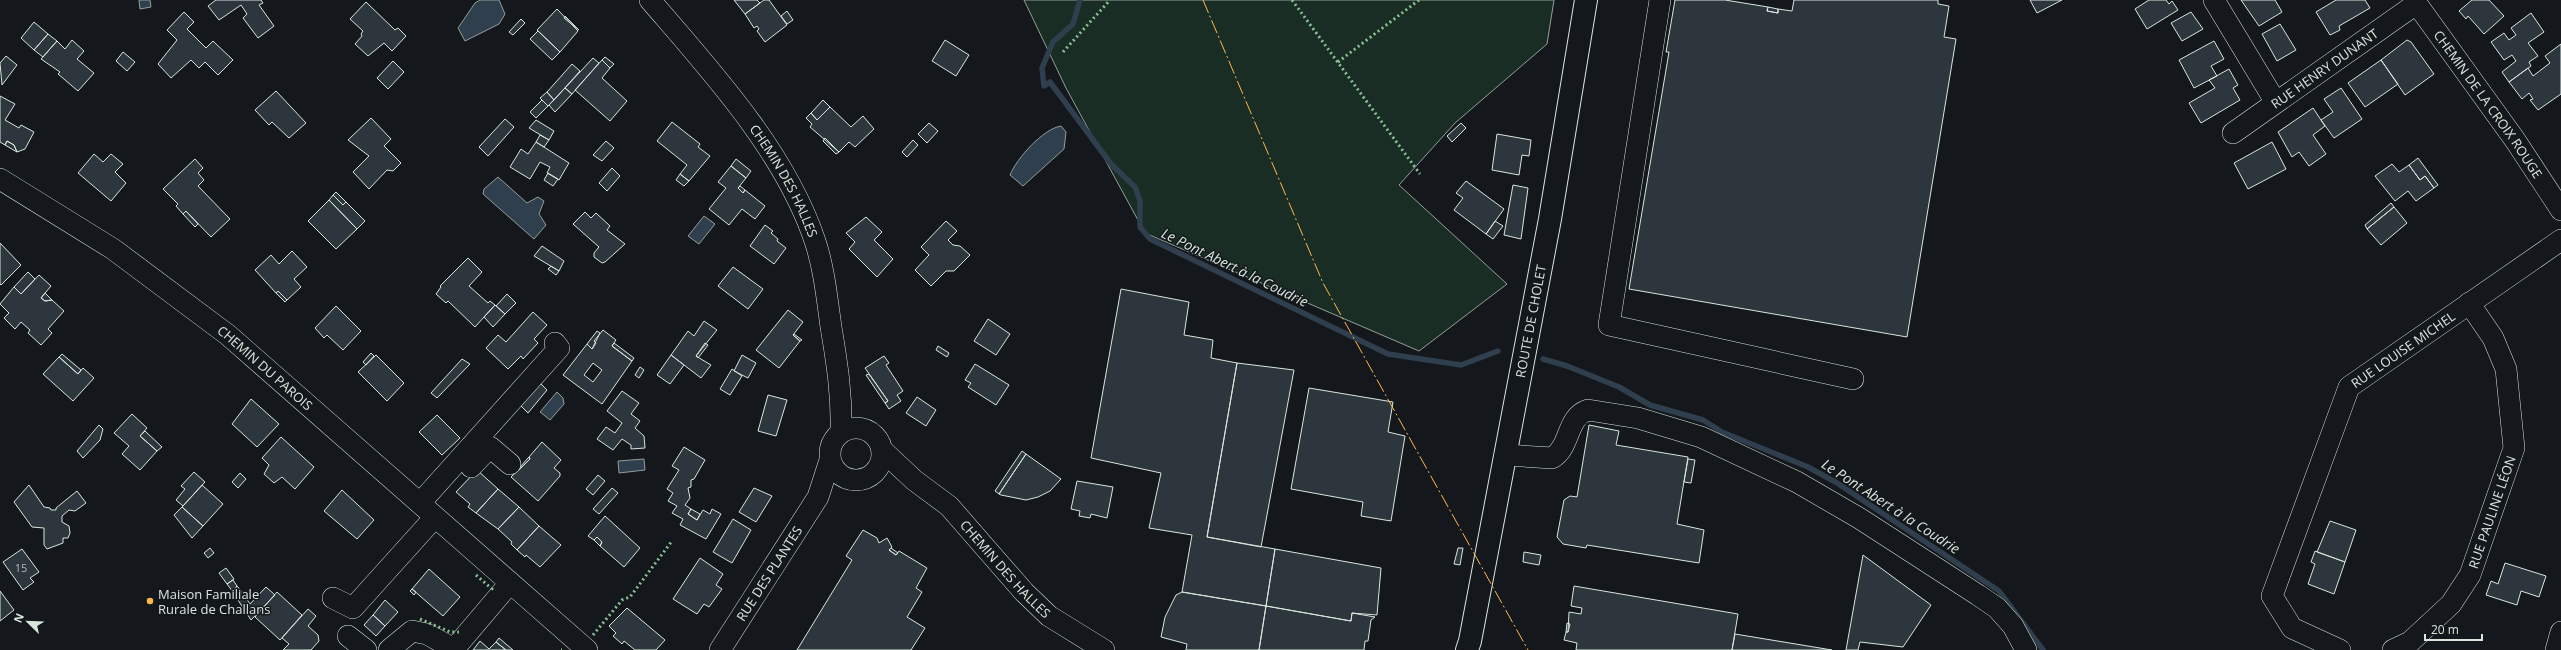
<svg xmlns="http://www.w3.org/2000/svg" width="2561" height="650" font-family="'Open Sans',sans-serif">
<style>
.green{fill:#1a2d24;stroke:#939e99}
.water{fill:#2f3f4d;stroke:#939e99}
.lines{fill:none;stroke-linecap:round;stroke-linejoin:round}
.stream{stroke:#2f3f4d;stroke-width:5.5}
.building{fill:#2c363c;stroke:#d8e6dc;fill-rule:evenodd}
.minor-casing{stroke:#d8e6dc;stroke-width:22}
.major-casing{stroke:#d8e6dc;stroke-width:24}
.minor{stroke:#14181c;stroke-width:21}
.major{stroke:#14181c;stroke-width:22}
.hedge{stroke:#8ac095;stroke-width:3;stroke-dasharray:2 3;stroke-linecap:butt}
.power{stroke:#ffb74d;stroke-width:1;stroke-dasharray:14 3 2 3;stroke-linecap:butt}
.poi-dot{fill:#ffb74d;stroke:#14181c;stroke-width:1.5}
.labels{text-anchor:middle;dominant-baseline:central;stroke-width:3;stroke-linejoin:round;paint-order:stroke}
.number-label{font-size:11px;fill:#adbab4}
.street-label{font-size:13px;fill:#d8e6dc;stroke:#14181c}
.poi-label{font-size:13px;fill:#d8e6dc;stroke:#14181c;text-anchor:start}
.water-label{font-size:14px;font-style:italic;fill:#d8e6dc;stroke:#14181c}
</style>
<rect width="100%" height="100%" fill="#14181c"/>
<path class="green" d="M1024,0h530l-7,44 -92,79 -56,62 108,99 -88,67 -274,-118 -79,-145z"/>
<path class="water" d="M139,0h11l1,7 -11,2z
M480,0h19l6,14 -6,10 -34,17 -7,-13 17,-25z
M1061,126l5,6 -2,17 -41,37 -13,-11c7,-17 33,-46 51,-49z
M498,177l29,26 11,-6 6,4 -5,13 7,11 -12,14 -51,-45 1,-5z
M704,216l11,8 -16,20 -11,-8z
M557,392l6,6 1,6 -14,16 -10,-8z
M644,459l1,11 -26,3 -1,-12z"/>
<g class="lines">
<path class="stream" d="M1080,0l-7,24 -20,18 -11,26 2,18 6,-4 61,82 24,23 5,14v26l10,12 238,115 73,11 37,-14
M1543,359l24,7 52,21 31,18 53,15 19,12 86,35 29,16 162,108 44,59"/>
</g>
<path class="building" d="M216,0h45l2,3 -4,2 15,21 -16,12 -15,-20 4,-4 -6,-9 -22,15 -11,-14z
M734,0h23l3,3 -15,11z
M764,0h5l18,25 -22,17 -8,-11 2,-2 -2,-3 -3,2 -9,-14z
M1675,0h50l43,7 -1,4 11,2v-4l14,2 2,-11h144v4l11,2 -5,31 12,2 -49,298 -278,-48 40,-237h-3z
M2030,0h32l-25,13z
M2149,0h17l3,4 3,-3 6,9 -31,19 -12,-20z
M2241,0h34l7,12 -23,14z
M2336,0h29l5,8 -31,18 1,4 -10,5 -14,-23z
M2472,0h17l15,16 -20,18 -16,-18 -2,3 -7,-8z
M366,2l29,28 3,-2 8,8 -14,15 -8,-8 -16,13 -13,-12 7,-8 -1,-2 2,-3 -13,-12z
M1768,7l10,2v4l-11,-2z
M557,9l21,22 -18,21 -23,-22z
M787,11l6,9 -6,4 -6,-8z
M184,12l10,10 -7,7 19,19 7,-7 20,19 -15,15 -13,-13 -6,6 -8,-8 -20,18 -13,-14 19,-24 -10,-10z
M2191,12l12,17 -21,12 -11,-18z
M2531,13l13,19 -16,11 10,13 -9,6 2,4 -22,16 -7,-10 14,-11 -4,-6 -8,5 -13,-18 13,-9 5,7 7,-5 -5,-7z
M565,16l14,14 -15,-12z
M521,19l4,4 -12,12 -4,-3z
M34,22l14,12 -14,16 -13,-12z
M2280,24l16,26 -19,11 -15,-27z
M538,31l22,21 -8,8 -22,-21z
M48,34l9,7 -14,16 -9,-7z
M72,40l12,11 -7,8 17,14 -16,18 -20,-17 2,-2 -19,-13 16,-18 8,8z
M945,40l24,15 -13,21 -24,-15z
M2407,40l4,2 23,32 -29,21 -24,-35z
M2214,41l10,18 -13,7 6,10 -23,12 -15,-28z
M2561,44v50l-23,16 -8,-10 3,-1 -4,-6 -7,6 -13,-17 19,-14 5,8 17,-13 -5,-7z
M123,52l12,10 -8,9 -11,-10z
M6,56l11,9 -15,20 -2,-22z
M605,57l9,7 -4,4 -8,-8z
M593,58l6,5 -27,31 -7,-6z
M602,60l8,8 -8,10 25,23 -17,20 -35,-31z
M2381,60l17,24 -33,23 -17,-24z
M393,61l11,11 -16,17 -11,-11z
M572,64l8,7 -26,29 -7,-8z
M2229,69l9,16 -5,3 7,12 -39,23 -12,-20 26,-15 -6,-8z
M565,88l7,6 -17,18 -6,-7z
M2341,88l21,31 -28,19 -13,-18 12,-8 -9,-13z
M276,91l30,32 -17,15 -17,-16 -3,3 -14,-15z
M547,92l7,8 -6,6 -8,-8z
M0,96l15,8 -10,16 14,8 2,-3 13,7 -9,17 -8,3 -3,-7 -7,-4 -2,4 -5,-3z
M542,100l6,6 -12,12 -6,-6z
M823,100l7,7 -13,13 -6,-7z
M830,107l21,20 12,-11 11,13 -19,18 -6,-5 -10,10 -29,-25 2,-3 -6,-6 5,-5 6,7z
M2313,108l12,18 -12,9 13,19 -17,12 -10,-14 -7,5 -14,-25z
M371,118l20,21 -7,7 17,17 -8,8 -6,-1 -18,19 -16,-17 16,-16 -21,-16z
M505,119l9,8 -26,29 -9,-9z
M536,120l18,11 -5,9 -20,-12z
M672,122l28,22 -2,3 12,9 -21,25 -9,-7 7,-9 -30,-24z
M929,123l9,8 -11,12 -9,-9z
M1461,123l5,5 -14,14 -5,-6z
M1497,134l34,6 -2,16 -7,-1 -3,20 -27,-5z
M540,135l9,5 -5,7 -8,-5z
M825,138l14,14 -3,2 -13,-13z
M913,140l5,5 -11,12 -5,-5z
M7,141l7,4 3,7 -12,-7z
M606,141l8,7 -12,13 -9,-6z
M536,142l33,21 -10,17 -12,-7 3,-6 -10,-5 -10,17 -20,-12 11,-18 7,5z
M2272,142l14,27 -38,20 -14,-26z
M94,154l9,8 8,-8 12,10 -8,8 11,11 -15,18 -33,-28z
M2418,158l20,27 -4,3 -9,-12 -5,4 -11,-15z
M195,159l8,9 -5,5 6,7 -6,6 32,33 -19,18 -25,-26 -3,3 -7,-8 2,-2 -15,-15z
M736,159l15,12 -5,7 -15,-12z
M2392,164l7,8 10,-7 11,15 5,-4 9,12 -18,13 -8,-10 -13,10 -20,-25z
M731,166l15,12 -8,10 5,5 2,-3 20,16 -10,13 -13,-10 -13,16 -20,-16 17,-21 -8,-6z
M612,168l8,8 -13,15 -8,-8z
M548,173l10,6 -5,7 -9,-6z
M680,174l9,7 -5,5 -8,-6z
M1466,181l38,28 -18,25 -32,-24 9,-12 -7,-5z
M1513,185l15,3 -7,51 -17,-4z
M740,186l5,4 -2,3 -5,-5z
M336,192l10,10 -3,3 -10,-10z
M333,195l10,10 3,-3 19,19 -8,8 -28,-29z
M329,200l28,29 -21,20 -28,-28z
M2391,203l3,4 -27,22 -2,-4z
M2394,207l13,16 -26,22 -14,-16z
M186,211l12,13 -3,3 -12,-13z
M585,212l6,6 5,-5 14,13 -3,4 18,14 -20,18 -3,1 -8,-6v-4l5,-6 -26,-23z
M866,217l16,15 -8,8 19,19 -16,18 -28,-28 6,-7 -9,-9z
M946,221l11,10 -9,9 5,5 7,1 10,9 -16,16h-8l-15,15 -16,-16 14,-15 -8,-8z
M1495,221l8,5 -10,13 -7,-5z
M765,225l8,6 -2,2 7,6 -1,2 9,7 -12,16 -24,-18z
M0,243l21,22 -20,20 -1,-1z
M542,246l22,15 -5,10 -25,-15z
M292,251l15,16 -13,12 7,8 -14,13 -9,-9 -2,2 -21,-23 16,-15 8,9z
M468,258l14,14 -13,14 19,17 2,-2 5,4 -20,22 -27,-26 -2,2 -10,-9 5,-7 -1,-1z
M551,266l8,5 -3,4 -8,-6z
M733,267l30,22 -15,20 -30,-23z
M28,272l7,7 -14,15 -7,-7z
M39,275l12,11 -10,12 4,3 7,-1 12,11 -16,18 4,4 -11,12 -13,-12 2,-3 -9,-8 -6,7 -11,-11 5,-5 -9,-9 14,-17 7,7z
M1121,289l68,13 -5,33 29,5 -2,18 26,5 -30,174 68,12 -9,57 -84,-14 10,-57 -43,-7 12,-55 -70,-15z
M278,291l9,9 -2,2 -9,-9z
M45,293l7,7 -7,1 -4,-3z
M507,294l9,9 -11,11 -9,-8z
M495,305l10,9 -12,13 -9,-10z
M336,306l25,25 -18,19 -16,-15 -3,3 -9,-10z
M788,310l15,12 -10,13 7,6 -21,27 -23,-18z
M533,312l14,13 -13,14 4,4 -15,16 -2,-3 -13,13 -22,-21 12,-13 8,7z
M988,319l22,15 -14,21 -22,-14z
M704,321l13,9 -21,26 15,9 -10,13 -30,-23 17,-24 6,5z
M603,330l13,10 -4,6 20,15 -30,43 -39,-29 24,-31 5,5 4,-6 -2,-2zM593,363l9,7 -9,12 -9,-7z
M597,331l3,2 -8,16 -5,-5z
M794,334l8,6 -2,1 -7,-6z
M614,343l20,15 -2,3 -20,-15z
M705,343l3,2 -10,13 -2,-2z
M938,346l11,7 -2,4 -11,-7z
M371,353l3,3 -8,9 -3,-3z
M62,354l19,16 -3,4 -19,-17z
M376,355l28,28 -17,18 -29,-29z
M671,355l13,10 -14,19 -13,-9z
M742,355l14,8 -8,15 -14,-7z
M884,356l5,7 -3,2 17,26 -6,4 4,6 -12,8 -4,-6 3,-2 -23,-33z
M59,357l19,17 5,-6 11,10 -21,23 -30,-27z
M462,359l8,5 -33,34 -6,-5z
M1237,363l57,7 -33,177 -54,-10z
M975,364l34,21 -13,20 -28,-18 3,-4 -6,-3z
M640,367l4,3 -5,8 -4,-3z
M732,369l10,7 -12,19 -10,-6z
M869,374l19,27 -3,2 -19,-28z
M539,382l8,8 -19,23 -8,-8z
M1309,388l84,14 -5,30 17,4 -14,85 -30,-5 2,-14 -72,-13z
M622,391l17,12 -8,11 9,7 -5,7 9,8 1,12 -14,1v-4l-9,-6 -9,11 -16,-11 9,-12 9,6 7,-10 -15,-12z
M768,395l19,5 -11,36 -18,-5z
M917,397l19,13 -10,16 -20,-13z
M251,399l28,25 -22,23 -25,-23z
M132,414l15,14 -7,8 17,15 -17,19 -18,-16 7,-8 -15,-13z
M437,415l23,23 -18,17 -23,-23z
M99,425l4,4 -3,11 -17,18 -6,-7z
M1589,425l30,6 -3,14 72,12 -11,67 27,6 -5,33 -112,-18 -1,3 -23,-4 -6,-7 7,-37 6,-4 7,1z
M145,431l17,16 -5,4 -17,-15z
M281,437l33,30 -19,22 -13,-12 -8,6 -10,-9 5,-9 -7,-7z
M542,442l19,18 -7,8 6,5v3l-22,25 -27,-24 19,-18 -1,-2z
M684,447l21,13 -11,19 -3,1v7l-3,1 2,10 -5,7 6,4 -3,5 9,6 6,-10 7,4 2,-5 9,5 -15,25 -26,-14 3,-6 -11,-6 5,-7 -9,-5 5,-8 -6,-4 12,-19 -7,-4z
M1022,451l4,3 -27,40 -4,-3z
M1026,454l35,25 -11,12 -12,6 -12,3 -25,-5 -2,-1z
M529,457l1,2 -11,11 -1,-1z
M1688,459l7,1 -4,23 -7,-1z
M477,470l21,19 -22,24 -8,-6 2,-3 -14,-12z
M194,472l11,10 -22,24 -7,-6 9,-11 -4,-3z
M240,473l6,6 -8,9 -6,-6z
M598,475l7,6 -12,14 -7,-6z
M1077,481l36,6 -6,31 -16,-4 -1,4 -11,-2 1,-5 -9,-2z
M29,485l15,22 6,1 1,2h5v-2l21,-17 9,12 -11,8 -6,-1 -7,6v6l7,4 1,7 -2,5h-5v5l-16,6 -3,-4v-17l-12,-1 -18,-25z
M202,485l21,19 -20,22 -21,-19z
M612,488l6,5 -19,21 -6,-5z
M754,488l18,8 -16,26 -17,-10z
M498,489l21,18 -21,22 -22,-16z
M342,490l32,30 -17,19 -33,-28z
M182,507l21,19 -11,12 -18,-23z
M519,507l20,19 -22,24 -6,-6 1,-2 -14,-13z
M691,509l9,5 -3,6 -9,-6z
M605,516l35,32 -16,19 -24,-21 2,-4 -5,-5 -3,3 -6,-4z
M733,519l18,11 -19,33 -19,-11z
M2330,521l26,9 -11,32 -28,-10z
M539,526l22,19 -21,22 -14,-12 -1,2 -8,-7z
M863,530l14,8 2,5 8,-5 5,9 -3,3 7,5 3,-4 28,17 -11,20 6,4 -15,25 18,11 -14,22h-114l55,-90 -6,-4z
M597,537l5,5 -2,4 -6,-6z
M210,548l4,5 -6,5 -4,-5z
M891,548l7,5 -2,2 -7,-5z
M1458,548h5l-3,17 -6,-1z
M22,549l17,23 -9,6 4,4 -11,8 -20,-28z
M1275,549l106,19 -4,47 -25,-2 -1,8 -85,-15z
M2315,551l30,11 -11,32 -26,-10 7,-20 -4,-2z
M1524,552l17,3 -2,10 -16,-3z
M1863,555l68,50 -28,42 -43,-5 -2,8h-12z
M700,558l23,16 -7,11 6,4 -13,18 -5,-3 -7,10 -24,-15z
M2505,563l41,13 -7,21 -18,-6 -4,14 -31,-10 5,-14 7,3z
M226,568l8,11 -7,5 -8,-11z
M429,569l31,28 -17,19 -31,-27z
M233,580l4,6 -4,6 -6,-8z
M237,586l5,6 -6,5 -3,-5z
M1574,586l164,28 -6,36h-156l1,-7 -13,-3 2,-8h2l1,-20 12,2 1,-6 -11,-2z
M266,587l9,8 -24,25 -15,-23 6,-5 8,12z
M412,589l4,3 -2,3 -4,-4z
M0,591l14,19 -14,11z
M277,592l25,23 -22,25 -25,-23z
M1182,592l84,14 -7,44h-73l1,-6 -26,-7 4,-20 11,-22z
M385,600l13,12 -13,14 -12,-11z
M1266,606l85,15 1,-8 23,4 -4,3 -3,21h-3l-1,9h-105z
M627,608l38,32 -9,10h-21l-11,-9 -2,3 -9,-8 3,-3 -7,-7z
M308,609l8,7 -8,10 10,9 1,6 -8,9h-28l6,-6 -7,-6z
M373,615l12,11 -9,10 -12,-11z
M1567,623l3,1 -2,8h-2z
M1735,634l97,16h-100z
M499,638l14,12h-7l-10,-8z
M480,641l9,8 7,-7 10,8h-33z"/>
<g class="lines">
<g class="minor-casing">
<g id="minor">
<path id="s1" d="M650,0c61,71 135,151 165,241 9,27 12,57 16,86 6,36 11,68 10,105"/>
<path d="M1660,0l-51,325 244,54"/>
<path d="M2214,0l61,101"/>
<path id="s2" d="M2414,0l101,140 46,70"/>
<path id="s3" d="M2233,133l183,-129"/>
<path id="s4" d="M0,179l113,70 115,86 359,315"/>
<circle cx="856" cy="454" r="26"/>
<path id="s5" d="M882,450l32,30 35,26 75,86 25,24 55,34"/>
<path d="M1505,455l47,3c19,-11 14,-41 36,-48l50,8 63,19 96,45 62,36 119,77 19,13 16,18 13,24"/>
<path d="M471,467l19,-20 20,17"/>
<path d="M420,503l139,-155 -4,-5"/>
<path d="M333,598l20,10 82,-91"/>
<path d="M348,636l18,14"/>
<path d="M389,650l23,-19 15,3 27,15 56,-66"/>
<path id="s6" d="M720,650l98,-153 12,-37"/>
<path id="s7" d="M2340,650l-48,-22 -20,-32 77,-209 212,-147"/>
<path id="s8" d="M2393,650l17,-8 41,-38 19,-29 44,-127 -8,-79 -13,-31 -24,-35"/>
<path d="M2556,650l5,-18"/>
</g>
</g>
<g class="major-casing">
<g id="major">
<path id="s9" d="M1467,650l3,-9 80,-422 36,-219"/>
</g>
</g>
<use href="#minor" class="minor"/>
<use href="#major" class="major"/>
<path class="hedge" d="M1292,0l128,174
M1063,52l47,-52
M1338,62l81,-62
M476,575l16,14 -2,3
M420,619l30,13h9
M593,635l29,-35 8,-3 42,-56
M561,650h1"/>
<path class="power" d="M1203,0l120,283 205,367"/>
</g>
<circle class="poi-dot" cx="150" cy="601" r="4"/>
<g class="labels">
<g class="number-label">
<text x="21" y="567">15</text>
</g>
<g class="street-label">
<text stroke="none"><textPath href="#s3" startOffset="112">RUE HENRY DUNANT</textPath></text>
<text stroke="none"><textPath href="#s2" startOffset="128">CHEMIN DE LA CROIX ROUGE</textPath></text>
<text stroke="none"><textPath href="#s1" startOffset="226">CHEMIN DES HALLES</textPath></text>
<text stroke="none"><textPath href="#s9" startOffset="335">ROUTE DE CHOLET</textPath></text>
<text stroke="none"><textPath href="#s7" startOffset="379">RUE LOUISE MICHEL</textPath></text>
<text stroke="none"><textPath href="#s4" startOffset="326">CHEMIN DU PAROIS</textPath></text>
<text stroke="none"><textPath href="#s8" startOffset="176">RUE PAULINE LÉON</textPath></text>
<text stroke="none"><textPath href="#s5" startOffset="172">CHEMIN DES HALLES</textPath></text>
<text stroke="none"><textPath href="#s6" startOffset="91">RUE DES PLANTES</textPath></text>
</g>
<g class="poi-label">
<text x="158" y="594">Maison Familiale<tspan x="158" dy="15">Rurale de Challans</tspan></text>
</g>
<g class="water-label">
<text transform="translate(1235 267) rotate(26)">Le Pont Abert à la Coudrie</text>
<text transform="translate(1891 506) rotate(33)">Le Pont Abert à la Coudrie</text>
</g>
</g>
<g transform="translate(28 622) rotate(293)" stroke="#14181c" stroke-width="3" paint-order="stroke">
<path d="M0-3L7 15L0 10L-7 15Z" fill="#d8e6dc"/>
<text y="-6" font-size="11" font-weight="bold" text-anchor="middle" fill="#d8e6dc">N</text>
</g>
<path d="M2425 634v6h57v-6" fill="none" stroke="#d8e6dc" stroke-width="2"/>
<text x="2431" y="634" font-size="12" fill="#d8e6dc" stroke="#14181c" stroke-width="3" paint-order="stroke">20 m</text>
</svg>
